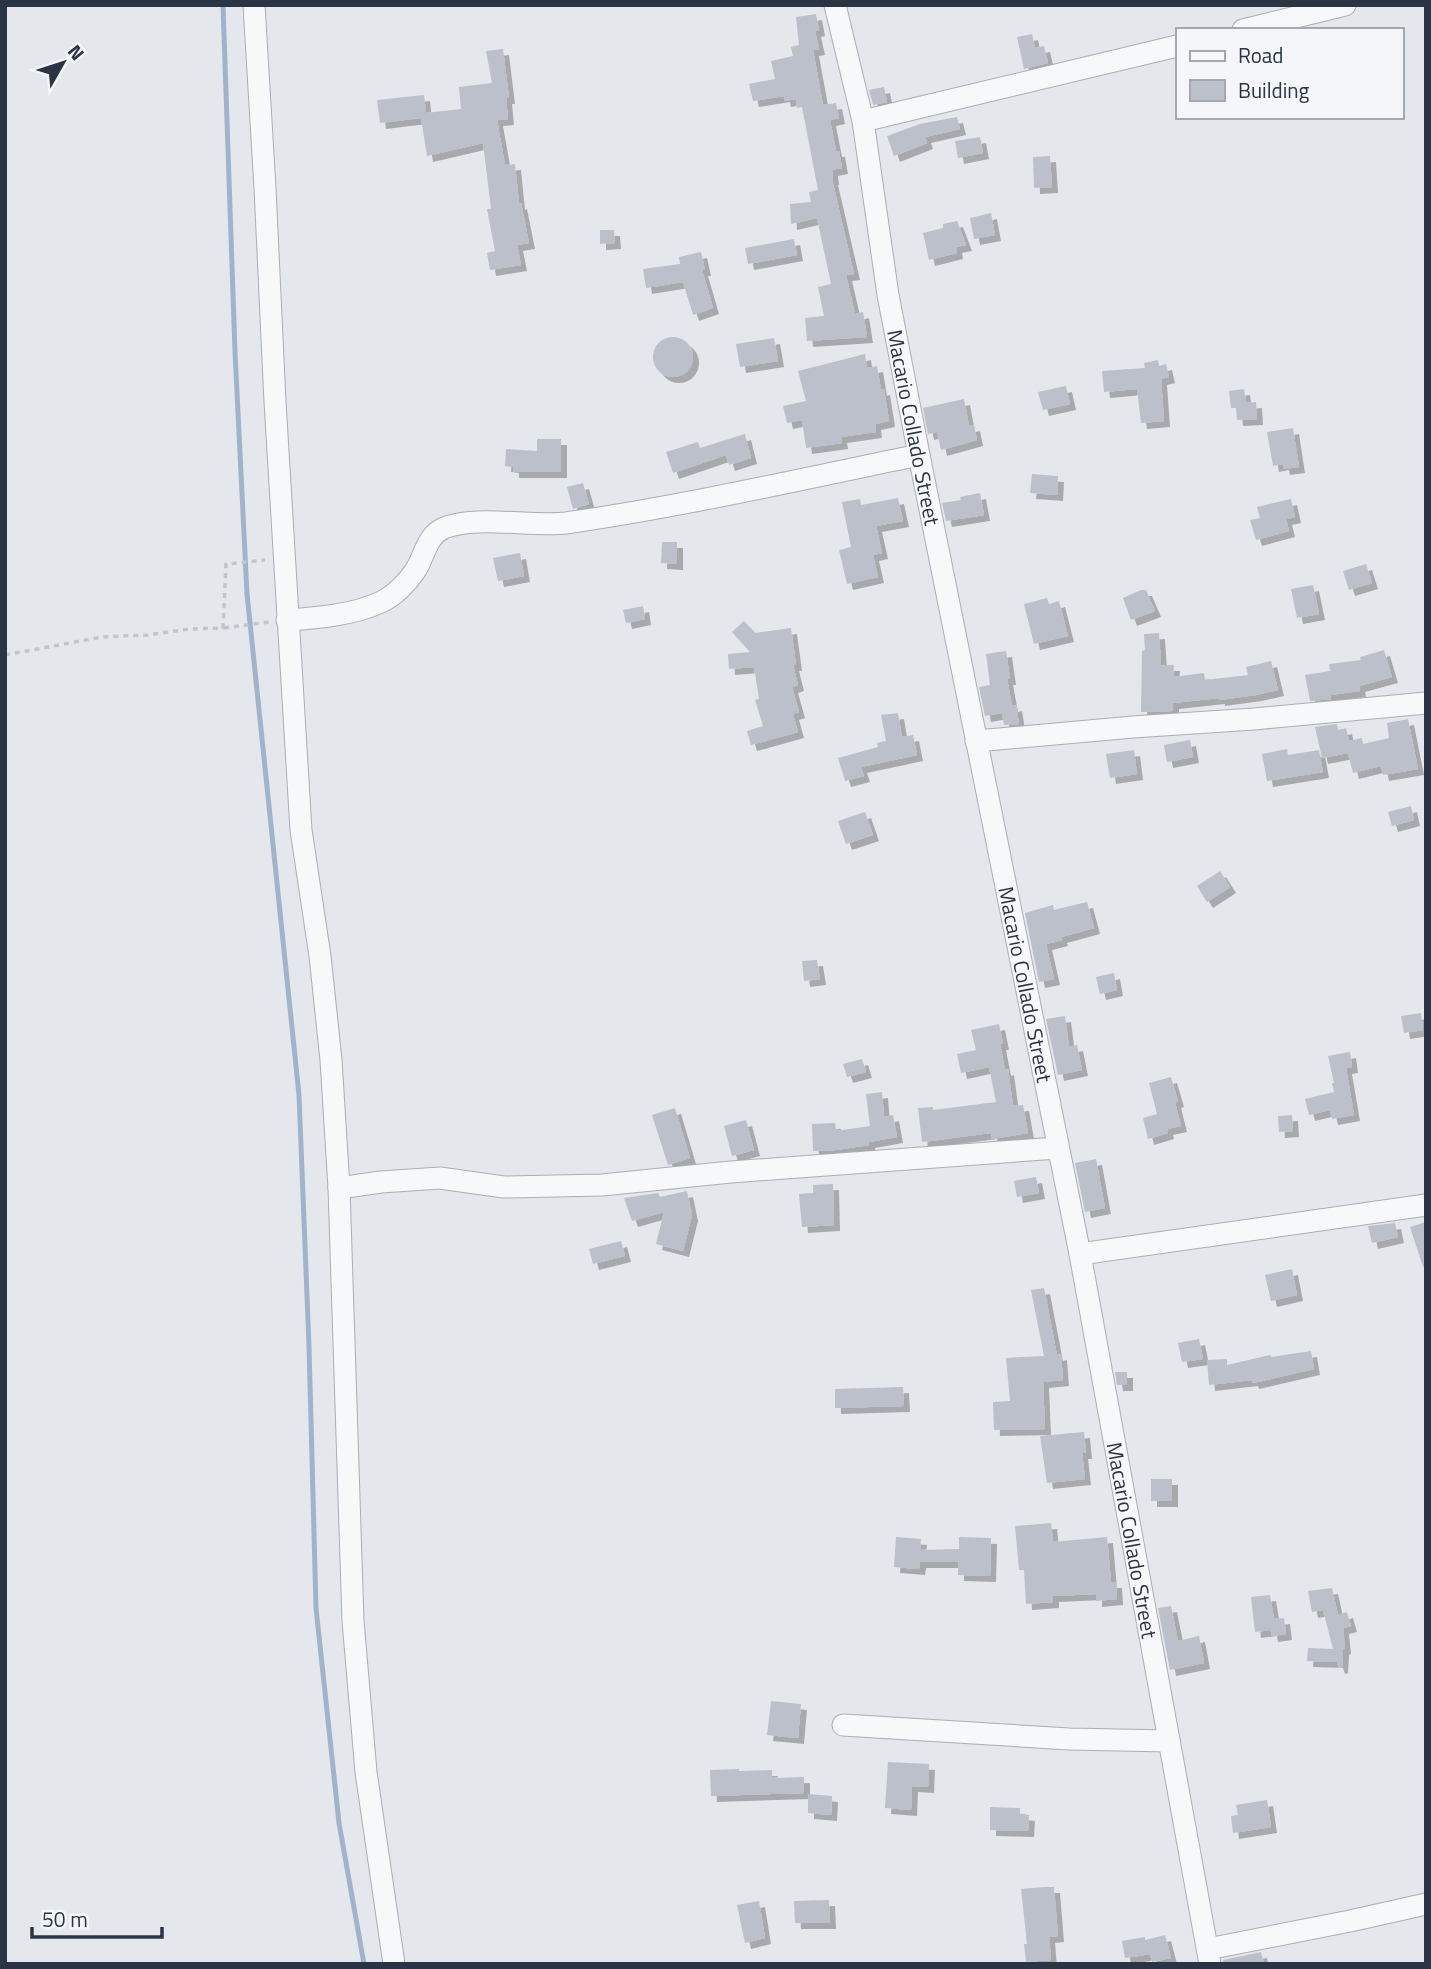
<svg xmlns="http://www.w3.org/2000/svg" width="1431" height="1969" font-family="'Titillium Web',sans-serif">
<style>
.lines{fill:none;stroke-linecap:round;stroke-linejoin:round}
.stream{stroke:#9fb4cc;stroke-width:5}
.building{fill:#bbc0ca;filter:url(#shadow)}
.minor-casing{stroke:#a9aeb7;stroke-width:23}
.path{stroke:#c2c5cb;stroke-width:3.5;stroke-dasharray:5 5;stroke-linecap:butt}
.minor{stroke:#f7f8fa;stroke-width:21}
.labels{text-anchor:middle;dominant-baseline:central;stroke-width:6;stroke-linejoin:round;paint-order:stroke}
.street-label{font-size:21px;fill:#2b3445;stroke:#f4f6f9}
</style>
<defs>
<filter id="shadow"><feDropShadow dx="6" dy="6" stdDeviation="0" flood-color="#0004"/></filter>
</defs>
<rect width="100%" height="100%" fill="#e4e7ec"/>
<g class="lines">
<path class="stream" d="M223,5l12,347 12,242 52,501 10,251 7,262 23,215 25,141"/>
</g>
<path class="building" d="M816,14l3,16 -4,1 4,18 -6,1 10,55 13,-2 3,15 -9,2 6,31h3l3,17 -10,2 1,9h-1l22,95 -8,1 9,39 8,-2 4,25 -60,4 -2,-23 19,-2 -6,-29 13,-3 -14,-66 -26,6 -1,-20 21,-2 -2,-10 9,-2 -16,-83 -5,1 -1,-9 -11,2 -1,-5 -31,5 -4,-17 26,-5 -4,-18 22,-5 -2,-9 8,-2 -3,-28z
M1032,34l3,14 9,-2 4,17 -24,6 -7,-32z
M503,49l6,49h-3l2,21 -11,1 8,45 10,-1 4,40 2,-1 8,40 -12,2 4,20 -31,5 -3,-17 8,-2 -8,-42h4l-8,-66 -56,13 -6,-38 -41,5 -3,-23 47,-5 2,18 35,-4 -2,-22 33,-4 -6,-32z
M884,87l3,15 -14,3 -4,-15z
M957,117l3,12 -35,8 2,6 -33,13 -7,-20 33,-12z
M980,137l3,16 -25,5 -3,-17z
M1050,156l2,31 -18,1 -1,-31z
M991,213l4,22 -21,4 -4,-21z
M957,221l9,24 -10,2 1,6 -28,7 -6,-27 20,-5v-4z
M600,230h14l1,13 -15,1z
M794,239l3,16 -49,9 -3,-16z
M701,252l4,18h-3l11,38 -20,7 -10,-33 -37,6 -3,-19 37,-5 -1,-7z
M653 357a20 20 0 1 1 40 0a20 20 0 1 1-40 0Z
M774,338l4,23 -38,6 -4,-23z
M865,354l2,14 10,-2 4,24 3,-1 5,32 -14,3 1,8 -35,5 1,6 -36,5 -4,-28 -15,3 -4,-17 23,-5 -8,-30z
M1158,360l1,6 7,-2 3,13 -8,2 3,42 -23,2 -4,-34 -33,3 -2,-21 43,-3 -1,-5z
M1066,386l4,18 -27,6 -5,-18z
M1244,389l2,14 10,-1 1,17 -20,1 -1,-12h-5l-2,-17z
M964,399l5,27 5,-1 3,15 -36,10 -4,-18 -9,2 -5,-26z
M1293,428l6,39 -15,2 -1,-5 -10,2 -6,-34z
M745,434l6,24 -22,7 -3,-10 -53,18 -7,-21 32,-10 2,6z
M537,439h24v33h-48v-5l-8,-1 1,-17 31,2z
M1032,474l26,2 -1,19 -27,-2z
M583,483l6,21 -16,5 -6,-22z
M980,493l4,22 -38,6 -4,-18 19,-3 -1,-3z
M898,498l5,23 -27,5 6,27 -9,2 5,22 -31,7 -8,-34 12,-3 -9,-45 18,-3 1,6z
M1291,499l4,18 -9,2 3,12 -33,9 -6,-20 10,-2 -3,-11z
M662,542h15v22l-16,-1z
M520,553l4,23 -26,5 -5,-23z
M1366,564l6,19 -23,7 -6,-19z
M1313,585l6,29 -22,4 -6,-29z
M1141,590h5l9,21 -24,9 -8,-22z
M1047,598l2,6 10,-3 9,35 -34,8 -10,-40z
M643,606l2,13 -19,4 -3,-13z
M744,621l11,12 36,-5 5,37h-3l5,20 -6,2 7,25 -6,2 5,18 -47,13 -4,-14 16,-5 -8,-26 4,-1 -5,-32 -25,2 -1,-15 22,-2 -18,-20z
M1159,633l2,32h13l-1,12 31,-4 1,7 43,-5 -2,-8 25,-6 7,29 -22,5 -37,5v-2l-46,5v8l-32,1 1,-61 3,-1 -1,-16z
M1384,650l8,27 -33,9 1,5 -30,4 1,4 -21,2 -5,-26 25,-4 -1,-7 32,-4 -1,-3z
M1006,651l4,28h-3l5,27 4,-1 3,19 -15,1 -2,-12 -17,3 -6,-29 11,-2 -4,-31z
M898,713l4,24 11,-2 4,20 -56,12 3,9 -19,5 -7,-23 40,-11 -1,-4 9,-2 -5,-26z
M1408,719l10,50 -35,6 -2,-9 -28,7 -5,-20 -26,5 -7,-31 22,-3 1,6 8,-2 3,13 13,-3 1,6 26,-6 -2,-15z
M1190,740l3,17 -26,5 -3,-17z
M1287,749l1,6 31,-5 4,22 -56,9 -5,-27z
M1134,750l3,24 -27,4 -4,-24z
M1411,806l3,14 -22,6 -4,-14z
M865,812l8,23 -27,9 -8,-23z
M1220,871l10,16 -23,15 -10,-16z
M1087,902l7,26 -33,9 1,3 -16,4 8,35 -15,3 -14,-69 28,-8 1,5z
M817,960l3,19 -16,2 -2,-20z
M1114,973l3,17 -17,4 -4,-17z
M1421,1013l2,17 -19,3 -3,-17z
M1065,1016l4,31 8,-2 5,25 -24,5 -12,-56z
M999,1024l4,20h-3l5,26 3,-1 5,37 10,-1 5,28 -36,6 -1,-6 -69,9 -4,-34 15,-1v3l63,-8 -7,-35 -28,6 -4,-19 19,-4 -5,-20z
M1350,1052l2,15 -6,1 8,47 -22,4 -2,-9 -21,5 -4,-16 29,-7 -2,-9h2l-6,-27z
M862,1059l4,13 -19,5 -4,-13z
M1171,1077l7,24 -3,1 6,24 -14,3 1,4 -20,6 -5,-21 14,-4 -8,-31z
M882,1092l2,25 9,-2 4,22 -28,5v3l-33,5 -23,1 -1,-27 23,-1 1,8 34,-5 -4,-32z
M675,1108l15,50 -22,7 -16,-50z
M1292,1115l1,16 -14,1 -1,-16z
M746,1120l8,30 -22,6 -8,-30z
M1096,1159l9,49 -20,4 -10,-49z
M1036,1177l3,16 -22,4 -3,-16z
M833,1184l1,41 -32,2 -3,-33 14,-1v-8z
M687,1191l5,24 -9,36 -27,-7 8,-32 -32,9 -8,-23 34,-5 2,4z
M1426,1222v44l-3,1 -13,-40z
M1395,1223l3,14 -26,6 -4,-17z
M621,1241l4,15 -32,8 -4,-15z
M1292,1269l5,26 -26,6 -6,-26z
M1044,1288l13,67 4,-1 2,26 -20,2 2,47 -51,1 -1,-28 17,-1 -4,-43 38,-2 -13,-66z
M1199,1339l4,20 -21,3 -4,-19z
M1311,1351l3,18 -61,14 -1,-3 -43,5 -2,-25 20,-1v6l43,-10 1,2z
M1115,1372h12v13h-10z
M903,1387l1,19 -69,2v-19z
M1084,1432l2,21h-4l3,26 -38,4 -7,-47z
M1151,1479h21v22h-21z
M1051,1523l2,19 54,-5 4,45h5l1,17 -21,2v-7l-43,2v6l-27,2 -2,-34h-5l-4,-44z
M896,1537l25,2 -1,11 39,-1v-12l32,1 -1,38 -32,-1v-13h-38l-1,7 -25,-2z
M1332,1588l6,27 9,-3 4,14 -8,2 2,20 -2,1 -1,18 -3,1 -2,-6 -30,-1 1,-13 25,1 -10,-39 -11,2 -4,-21z
M1270,1595l4,24 10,-1 2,16 -14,2 -1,-6 -16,2 -4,-35z
M1171,1606l7,35 21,-5 5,27 -34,7 -12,-62z
M771,1701l30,3 -3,34 -31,-3z
M888,1762l41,2 -1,23 -16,-1 -1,24 -26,-2z
M739,1769v2l33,-1v8l32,-1v16l-93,3 -1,-26z
M808,1794l24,2 -1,19 -23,-2z
M1267,1800l4,27 -38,6 -2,-17 7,-1 -2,-10z
M990,1807l30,1v6l9,1 -1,16 -38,-1z
M1044,1887h10l4,49 -9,1 2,23 -25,2 -2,-18h3l-6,-55z
M829,1900l1,23h-35l-1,-22z
M759,1901l6,37 -20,5 -8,-38z
M1165,1935l6,23 -19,4 -2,-8 -25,4 -3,-17 23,-4v3z
M1261,1952l3,12h-41v-4z"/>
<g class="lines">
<g class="minor-casing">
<g id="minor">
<path d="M254,5l11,183 10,214 26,428 19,126 11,104 8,128 14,433 13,151 28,192"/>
<path id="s1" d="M835,5l28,116 25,174 31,160 161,799 130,710"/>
<path d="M1243,30l102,-25"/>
<path d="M863,121l314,-75"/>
<path d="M287,620c29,-2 67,-5 94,-18 13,-6 26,-19 34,-31 10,-15 11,-35 29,-43 30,-13 88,-1 122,-5 118,-17 236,-44 353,-68"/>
<path d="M976,741l157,-14 121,-8 172,-16"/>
<path d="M339,1188l42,-6 59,-4 64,9 98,-2 129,-13 326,-24"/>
<path d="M1080,1254l346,-49"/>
<path d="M843,1725l226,14 100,2"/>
<path d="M1208,1949l142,-28 76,-17"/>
</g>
</g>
<path class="path" d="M224,628l45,-6
M5,655l97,-18 46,-2 41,-6 34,-1 3,-64 39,-4"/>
<use href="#minor" class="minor"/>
</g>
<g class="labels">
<g class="street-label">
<text stroke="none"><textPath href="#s1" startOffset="430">Macario Collado Street</textPath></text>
<text stroke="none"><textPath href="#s1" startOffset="998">Macario Collado Street</textPath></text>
<text stroke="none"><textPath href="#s1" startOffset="1564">Macario Collado Street</textPath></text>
</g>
</g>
<rect width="1431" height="1969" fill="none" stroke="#2b3445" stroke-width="14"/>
<rect x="1176" y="28" width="228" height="91" fill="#f4f6f9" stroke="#a4a8b1" stroke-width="2"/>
<rect x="1190" y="51" width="35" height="10" fill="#f7f8fa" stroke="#a4a8b1" stroke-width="2"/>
<text x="1238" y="63" font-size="21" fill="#2b3445">Road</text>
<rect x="1190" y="80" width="35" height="21" fill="#bbc0ca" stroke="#a4a8b1" stroke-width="2"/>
<text x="1238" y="98" font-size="21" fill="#2b3445">Building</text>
<g transform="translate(63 63) rotate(51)" stroke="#f4f6f9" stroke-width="5" paint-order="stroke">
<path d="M0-5L12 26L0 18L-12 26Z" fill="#2b3445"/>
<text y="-10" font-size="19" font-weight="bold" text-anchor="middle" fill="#2b3445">N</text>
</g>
<path d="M32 1927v10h130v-10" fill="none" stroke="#2b3445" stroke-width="3.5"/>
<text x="42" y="1927" font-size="21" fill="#2b3445" stroke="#f4f6f9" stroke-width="5" paint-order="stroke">50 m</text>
</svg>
